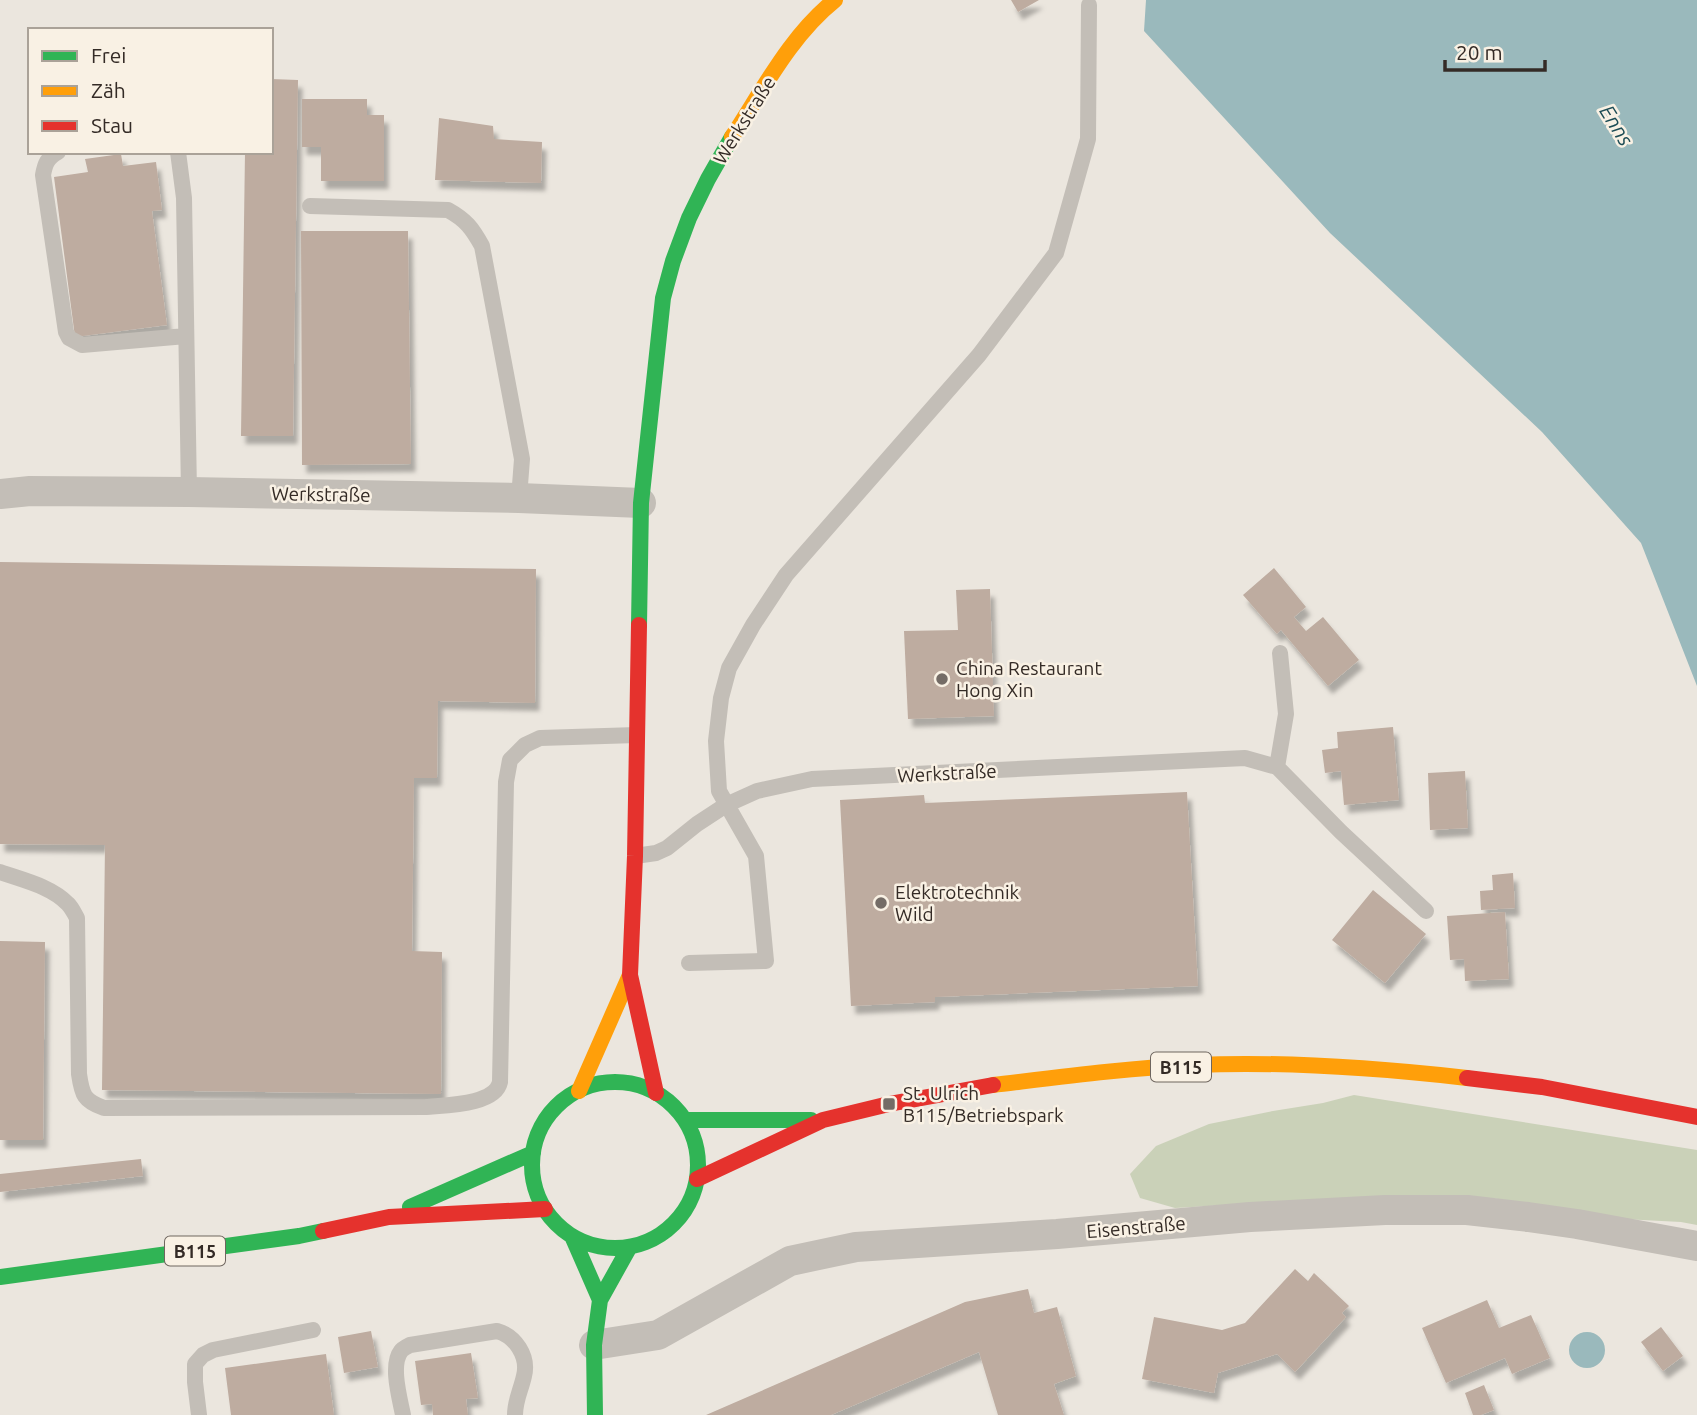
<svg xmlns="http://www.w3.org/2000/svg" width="1697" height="1415" font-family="Ubuntu,sans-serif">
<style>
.green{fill:#cad1b8}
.water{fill:#9ab9bc}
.building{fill:#beaca0;filter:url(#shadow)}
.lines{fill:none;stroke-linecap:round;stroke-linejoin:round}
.lane{stroke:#c3beb7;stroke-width:16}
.street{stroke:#c3beb7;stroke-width:30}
.fast{stroke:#30b455;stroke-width:16}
.slow{stroke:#ff9f0a;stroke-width:16}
.jam{stroke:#e5322d;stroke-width:16}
.poi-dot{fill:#746c66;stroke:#f9f1e4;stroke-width:2.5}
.labels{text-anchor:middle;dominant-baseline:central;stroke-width:5;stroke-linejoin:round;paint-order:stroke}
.shield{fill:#f9f1e4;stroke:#6f665f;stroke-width:2}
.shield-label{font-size:18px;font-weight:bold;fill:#342b26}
.street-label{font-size:19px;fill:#342b26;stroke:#f9f1e4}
.poi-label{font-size:19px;fill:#342b26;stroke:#f9f1e4;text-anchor:start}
.water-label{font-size:21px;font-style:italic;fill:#1c4c55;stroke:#f9f1e4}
</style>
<defs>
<filter id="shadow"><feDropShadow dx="4.5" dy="8" stdDeviation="2" flood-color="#0004"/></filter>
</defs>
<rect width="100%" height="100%" fill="#ebe6de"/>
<path class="green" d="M1354,1095l343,55v75l-16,-3 -58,-3 -131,-21 -214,4 -103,6 -35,-10 -10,-24 26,-28 53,-22 64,-13 50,-8z"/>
<path class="water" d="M1146,0h551v686l-56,-143 -99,-111 -212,-199 -186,-202z
M1569 1350a18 18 0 1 1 36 0a18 18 0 1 1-36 0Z"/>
<path class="building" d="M1011,0h28l-21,12z
M271,79l27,1 -5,356h-52l4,-284h26z
M302,99h65v16h17v66h-63v-34h-19z
M439,118l54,8 1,13 48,3 -1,41 -106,-3z
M121,154l2,12 33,-4 6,48 -10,1 15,114 -92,12 -21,-160 34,-5 -3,-13z
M301,231h107l3,233 -109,1z
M0,562l536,7 -1,134 -97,-2 -1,77h-23l-2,173 30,1 -1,142 -339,-4 3,-245 -105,-1z
M1274,568l32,39 -12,10 12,14 17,-14 36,43 -31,26 -47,-56 -4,4 -34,-39z
M990,589l4,127 -86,3 -4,-88 54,-1 -2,-40z
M1393,727l6,73 -55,5 -3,-34 -16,2 -3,-23 16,-2 -1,-16z
M1465,771l3,57 -38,2 -2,-57z
M1187,792l11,194 -263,11v5l-84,4 -11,-206 84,-5 1,8z
M1513,873l2,35 -34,2 -1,-19 13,-1 -1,-15z
M1373,890l53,44 -41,49 -53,-43z
M1505,912l4,67 -44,2 -1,-22 -14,1 -3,-44z
M0,941l45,1 -2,198h-43z
M141,1159l2,17 -143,16v-18z
M1295,1269l13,12 6,-8 35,33 -7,7 4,4 -51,55 -18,-18 -59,19 -4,20 -72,-14 12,-62 68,13 23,-7z
M1028,1289l6,24 23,-6 19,69 -22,8 10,31h-66l-19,-63 -148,63h-125l259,-113z
M1487,1300l12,28 32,-13 19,43 -38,16 -7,-16 -59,25 -24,-55z
M1661,1327l22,29 -20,15 -22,-29z
M371,1331l7,36 -34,6 -6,-36z
M471,1353l7,45 -12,1 2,16h-35l-1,-11 -11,1 -6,-44z
M326,1354l8,61h-103l-6,-47z
M1484,1385l10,25 -13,5h-8l-8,-22z"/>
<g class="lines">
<path class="lane" d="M58,152c-11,6 -13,12 -15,23l23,157 3,6 13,7 104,-9
M178,152l6,46 5,294
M310,206l138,4c18,10 24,18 34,36l40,213 -3,39
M1277,767l9,-53 -6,-61
M635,856l21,-3 11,-5 30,-24 29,-19 31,-14 55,-12 433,-21 32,9 64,65 85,79
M0,872c22,8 51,14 68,32 4,4 6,9 9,14l2,156c3,21 5,27 25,34l322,-1c20,-2 69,-2 74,-25l6,-300 4,-22 15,-15 15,-7 97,-3
M689,963l77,-2 -10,-105 -37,-65 -3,-50 5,-43 8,-30 24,-43 33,-50 193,-220 77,-102 32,-114 1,-134
M199,1415l-4,-33v-18l8,-9 10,-5 100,-20
M403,1415c-3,-16 -13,-50 -2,-64 1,-2 7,-5 9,-6l87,-14c18,5 32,25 27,45 -3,14 -9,24 -9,39"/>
<path class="street" d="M0,494l30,-3 159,1 330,6 122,5
M594,1345l64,-10 132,-74 66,-14 201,-13 193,-17 135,-7h82l61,7 49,7 120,22"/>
<path class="fast" d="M639,625l2,-122 22,-205 10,-37 16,-43 19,-39 24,-42
M532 1165a83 83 0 1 1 166 0a83 83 0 1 1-166 0Z
M685,1120h126
M410,1207l123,-54
M572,1236l28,64
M0,1277l299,-41 24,-5
M595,1415l-1,-70 6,-45 29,-52"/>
<path class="slow" d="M732,137c31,-47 58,-101 103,-137
M993,1085c67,-8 134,-17 202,-20 89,-4 183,3 272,13
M579,1091l51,-116"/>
<path class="jam" d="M639,625l-4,231 -5,119 26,118
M1467,1078l75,9 155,30
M697,1179l126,-59 66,-16 104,-19
M323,1231l66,-14 156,-8"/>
</g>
<g class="poi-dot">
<circle cx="942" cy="679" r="7"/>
<circle cx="881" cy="903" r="7"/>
<rect x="882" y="1097" width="14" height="14" rx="3.5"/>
</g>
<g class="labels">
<g class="shield">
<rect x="1151" y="1052.5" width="60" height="29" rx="5"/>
<rect x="165" y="1236.5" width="60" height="29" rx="5"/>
</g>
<g class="shield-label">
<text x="1181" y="1067">B115</text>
<text x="195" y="1251">B115</text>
</g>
<g class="street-label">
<text transform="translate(744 120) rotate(-58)">Werkstraße</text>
<text transform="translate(321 494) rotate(1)">Werkstraße</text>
<text transform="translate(947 773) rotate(-3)">Werkstraße</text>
<text transform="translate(1136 1227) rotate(-5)">Eisenstraße</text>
</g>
<g class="poi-label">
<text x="956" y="668">China Restaurant<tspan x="956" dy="22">Hong Xin</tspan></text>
<text x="895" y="892">Elektrotechnik<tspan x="895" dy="22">Wild</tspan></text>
<text x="903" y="1093">St. Ulrich<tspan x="903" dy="22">B115/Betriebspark</tspan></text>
</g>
<g class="water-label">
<text transform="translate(1617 125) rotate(58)">Enns</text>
</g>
</g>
<rect x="28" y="28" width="245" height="126" fill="#f9f1e4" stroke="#aaa298" stroke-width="2"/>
<rect x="42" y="51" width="35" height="10" fill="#30b455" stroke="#aaa298" stroke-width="2"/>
<text x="91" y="63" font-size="21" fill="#342b26">Frei</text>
<rect x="42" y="86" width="35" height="10" fill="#ff9f0a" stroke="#aaa298" stroke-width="2"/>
<text x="91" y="98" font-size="21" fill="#342b26">Zäh</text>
<rect x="42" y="121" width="35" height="10" fill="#e5322d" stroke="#aaa298" stroke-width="2"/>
<text x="91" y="133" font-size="21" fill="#342b26">Stau</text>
<path d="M1445 60v10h100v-10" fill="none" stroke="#342b26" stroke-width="3.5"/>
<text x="1456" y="60" font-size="21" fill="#342b26" stroke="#f9f1e4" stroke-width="5" paint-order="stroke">20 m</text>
</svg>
